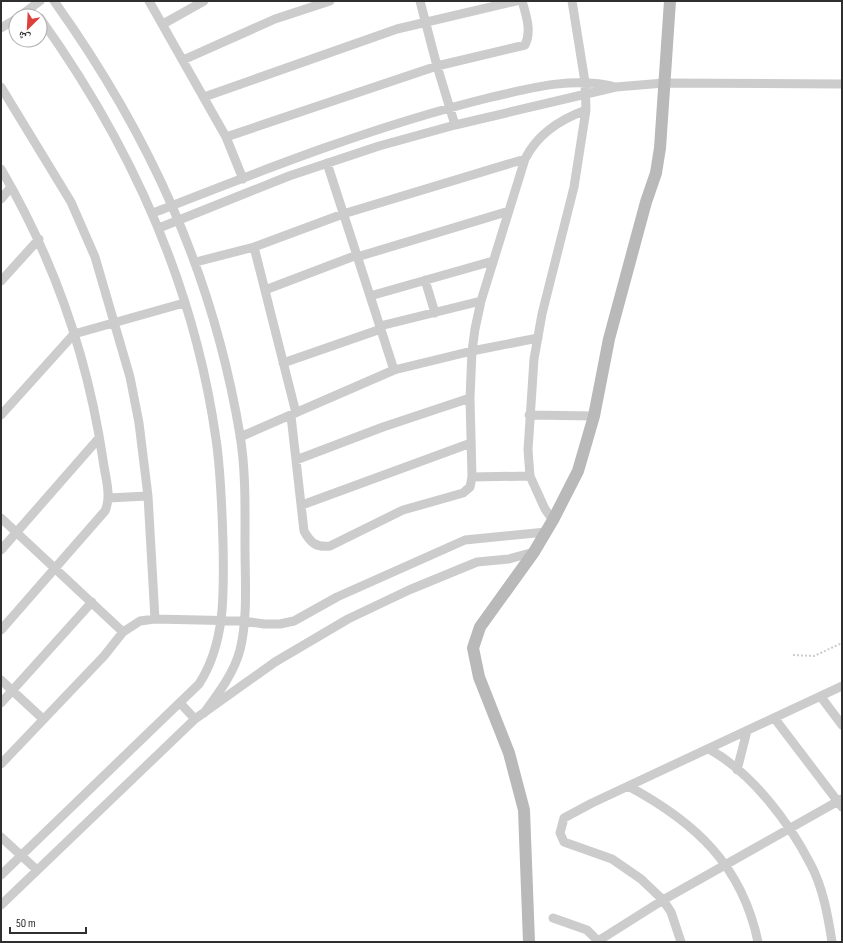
<svg xmlns="http://www.w3.org/2000/svg" width="843" height="943" font-family="'Sofia Sans Condensed','Noto Naskh Arabic',sans-serif">
<style>
.lines{fill:none;stroke-linecap:round;stroke-linejoin:round}
.path{stroke:#ccc;stroke-width:2;stroke-dasharray:2 2;stroke-linecap:butt}
.street{stroke:#ccc;stroke-width:9}
.secondary{stroke:#b9b9b9;stroke-width:12}
</style>
<rect width="100%" height="100%" fill="#fff"/>
<g class="lines">
<path class="path" d="M793,655l21,1 28,-13"/>
<path class="street" d="M54,1c95,133 159,272 186,434 6,36 5,75 5,111 0,33 3,72 -5,104 -6,23 -22,44 -36,63
M149,1l77,136 17,42
M420,1l17,65 18,59
M20,16l20,-15
M163,24l41,-23
M1,28l15,-9
M183,60l92,-41 55,-18
M1,87l70,115 24,55 35,120 9,46 9,73
M204,97l193,-68 119,-28
M226,137l211,-71 88,-21c7,-14 1,-30 -3,-44
M327,163l67,207
M1,169c52,89 87,189 102,291 2,16 9,36 2,51l-104,119
M1,199l10,-12
M153,213c110,-43 221,-87 335,-115 42,-10 86,-22 128,-11
M159,228l130,-52 90,-30 76,-21 161,-38 48,-4 178,1
M254,247l42,166
M357,257l152,-46
M196,262l58,-15 89,-33 182,-55
M425,280l10,33
M1,281l38,-42
M265,290l92,-35
M370,296l123,-35
M380,326l101,-25
M283,363l98,-34
M1,415l73,-81 110,-31
M529,415l65,1
M291,416l13,115c6,11 12,17 26,15l73,-36 60,-17 7,-6 2,-10
M240,437l154,-67 78,-19 66,-13
M296,460l87,-33 87,-29
M530,476l-58,1 -2,-79 2,-47 3,-22 6,-28 44,-142c12,-24 36,-40 61,-49
M108,498l40,-2 7,123 88,2 21,3h16l14,-3 43,-24 128,-57 81,-8
M302,505l169,-62
M1,518l122,114
M553,520l-8,-11 -15,-33 -2,-26 6,-91 8,-45 32,-127 12,-77 -1,-28 -13,-81
M1,550l98,-112
M1,680l42,39
M821,697l21,28
M1,703l91,-101
M180,703l15,16
M775,719l67,88
M709,749c43,24 80,73 102,116 12,23 17,51 21,77
M1,764l103,-108 19,-24 17,-11 15,-2
M737,770l10,-39
M628,786c67,36 114,79 130,156
M1,837l36,33
M1,875l198,-191c27,-42 25,-93 24,-142 -1,-34 -2,-69 -7,-103 -22,-155 -85,-294 -176,-421
M1,905l194,-186 80,-57 73,-43 61,-29 68,-28 32,-3 25,-7
M553,918l34,12 12,12
M598,941l65,-41 179,-101
M681,942l-10,-30 -8,-12 -22,-21 -29,-20 -48,-17 -4,-9 4,-15 28,-15 250,-117"/>
<path class="secondary" d="M529,942l-5,-132 -15,-57 -30,-76 -6,-29 7,-21 54,-75 19,-32 25,-49 16,-55 15,-77 37,-137 10,-29 4,-25 10,-147"/>
</g>
<rect width="843" height="943" fill="none" stroke="#2f2f2f" stroke-width="4"/>
<g transform="translate(28 28) rotate(204)"><circle r="19" fill="#ffffff" stroke="#acacac"/>
<path d="M0-3L7 15L0 10L-7 15Z" fill="#dd403a"/>
<text y="-6" font-size="11" font-weight="bold" text-anchor="middle" fill="#2f2f2f">ش</text>
</g>
<path d="M10 927v6h76v-6" fill="none" stroke="#2f2f2f" stroke-width="2"/>
<text x="16" y="927" font-size="12" fill="#2f2f2f" stroke="#ffffff" stroke-width="3" paint-order="stroke">50 m</text>
</svg>
